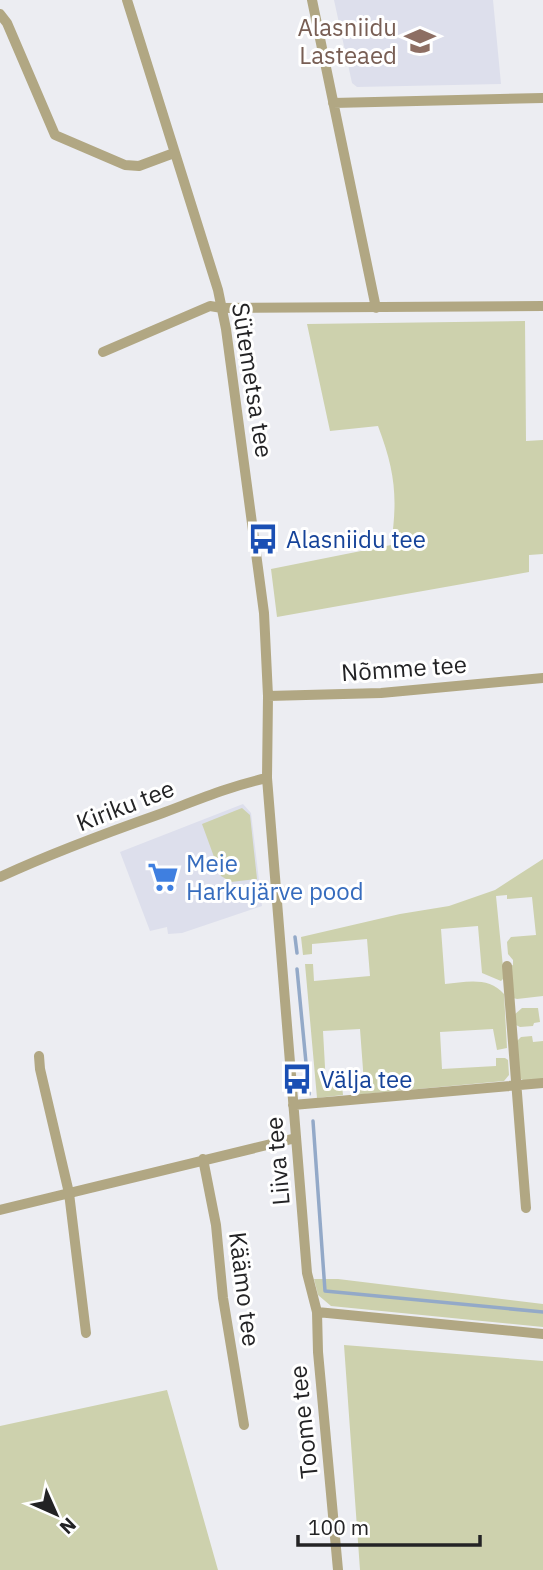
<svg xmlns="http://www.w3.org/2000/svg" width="543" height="1570" font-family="'IBM Plex Sans',sans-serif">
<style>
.built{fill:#dddfec}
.green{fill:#cdd1ad}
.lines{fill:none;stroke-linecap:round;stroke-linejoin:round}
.stream{stroke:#93a9c8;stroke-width:3.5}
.street{stroke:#b1a783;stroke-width:10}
.labels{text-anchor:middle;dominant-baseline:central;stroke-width:6;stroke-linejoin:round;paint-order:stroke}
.education-label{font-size:24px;fill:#785e54;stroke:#fff;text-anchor:end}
.street-label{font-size:24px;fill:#232325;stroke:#fff}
.transit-label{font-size:24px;fill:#164399;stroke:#fff;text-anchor:start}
.shop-label{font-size:24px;fill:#366cbe;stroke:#fff;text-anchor:start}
</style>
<rect width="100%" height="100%" fill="#ecedf2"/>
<path class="built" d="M334,0h159l8,84 -144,3 -5,-4z
M243,804l8,9 11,93 -80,27 -14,1 -1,-7 -17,4 -30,-79z"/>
<path class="green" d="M525,321l1,120 17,-1v114l-14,1v17l-252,45 -6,-48 120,-24c7,-48 4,-74 -13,-119l-48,5 -23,-107z
M242,808l8,7 7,64 -26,3 -10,-6 -19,-52z
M543,859v137l-26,3 -4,-1 -3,-32 3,-1v-5l-5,-6 -1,-12 4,-5 25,-2 -4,-38 -25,2v-4l-11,1 7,71v12l-2,2 -19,-8 -4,-47 -37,3 4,55c20,-2 44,-8 59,10l3,54 -10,2 -4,-21 -53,3 2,37 54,-3v-8h9l3,2 1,15 -5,6 -150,14 -3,-3 -1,-8 14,-1 -4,-54 -37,2 3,54h16l1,10 -26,3 -12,-134h8l1,17 56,-5 -3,-37 -55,5v10l-9,1 -2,-18 99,-23 49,-8 46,-16z
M522,1008h16l2,14 -6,1 -1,3 -13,1 -6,-3v-9z
M532,1036l1,6 10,-1v39l-18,1 -6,-3 -2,-37 4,-4z
M314,1279h24l205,25v23l-212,-21 -13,-11z
M344,1345l199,16v209h-183z
M167,1390l51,180h-218v-144z"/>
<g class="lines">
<path class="stream" d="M295,937l2,16
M297,969l12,125
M313,1121l12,170 218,21"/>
<path class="street" d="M127,0l91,290 8,39 38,284 4,83 -1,82 40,495 10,39 1,40 20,218
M312,0l64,308
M0,14l7,9 48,112 70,30 14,1 35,-13
M333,103l210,-5
M103,352l107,-46 12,2 321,-2
M268,696l113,-3 162,-15
M0,877c52,-24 106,-44 160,-63 35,-13 70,-28 107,-36
M507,966l19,242
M39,1056l1,13 29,124 17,140
M293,1105l250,-22
M203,1159l13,66 7,73 21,127
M0,1210l296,-72
M317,1312l226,22"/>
</g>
<defs>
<g id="school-bare" transform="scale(2.415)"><path d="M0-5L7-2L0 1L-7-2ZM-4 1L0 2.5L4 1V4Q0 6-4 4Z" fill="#8d6e63" stroke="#fff" stroke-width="2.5" paint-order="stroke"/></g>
<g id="bus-bare" transform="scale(2.415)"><path d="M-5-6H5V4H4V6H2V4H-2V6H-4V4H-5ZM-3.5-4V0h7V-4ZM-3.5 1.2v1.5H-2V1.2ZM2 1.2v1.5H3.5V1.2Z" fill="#1a4fb4" stroke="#fff" stroke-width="2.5" paint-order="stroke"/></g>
<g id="supermarket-bare" transform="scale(2.415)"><path d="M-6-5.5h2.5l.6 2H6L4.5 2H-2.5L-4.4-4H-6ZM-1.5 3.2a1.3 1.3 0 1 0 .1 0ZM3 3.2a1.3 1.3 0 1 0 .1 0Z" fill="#3f7fe0" stroke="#fff" stroke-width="2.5" paint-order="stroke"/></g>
</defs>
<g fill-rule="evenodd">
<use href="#school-bare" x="420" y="41"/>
<use href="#bus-bare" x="263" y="539"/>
<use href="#supermarket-bare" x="163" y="877"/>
<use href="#bus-bare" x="297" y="1079"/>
</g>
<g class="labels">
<g class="education-label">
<text x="397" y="27">Alasniidu<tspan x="397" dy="28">Lasteaed</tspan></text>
</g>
<g class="street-label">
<text transform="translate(253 380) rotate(81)">Sütemetsa tee</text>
<text transform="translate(404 668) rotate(-4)">Nõmme tee</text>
<text transform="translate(125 805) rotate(-21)">Kiriku tee</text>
<text transform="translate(277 1161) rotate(-95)">Liiva tee</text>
<text transform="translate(245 1289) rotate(83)">Käämo tee</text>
<text transform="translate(303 1422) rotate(-96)">Toome tee</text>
</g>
<g class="transit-label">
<text x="286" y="539">Alasniidu tee</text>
<text x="320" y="1079">Välja tee</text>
</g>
<g class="shop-label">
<text x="186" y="863">Meie<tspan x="186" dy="28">Harkujärve pood</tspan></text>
</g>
</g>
<g transform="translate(56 1514) rotate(135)" stroke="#ffffff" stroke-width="5" paint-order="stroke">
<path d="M0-5L12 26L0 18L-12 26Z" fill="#232325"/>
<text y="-10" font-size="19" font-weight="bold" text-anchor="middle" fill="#232325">N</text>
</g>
<path d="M298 1535v10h182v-10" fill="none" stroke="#232325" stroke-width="3.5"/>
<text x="308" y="1535" font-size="21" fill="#232325" stroke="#ffffff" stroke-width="5" paint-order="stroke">100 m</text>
</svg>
